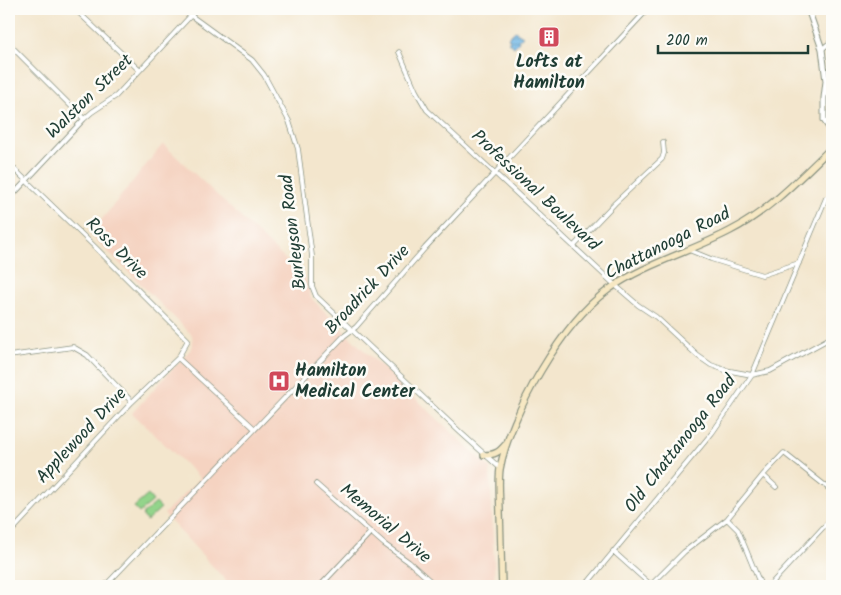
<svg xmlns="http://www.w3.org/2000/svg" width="841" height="595" font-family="Kalam,sans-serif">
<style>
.built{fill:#f5d3c1}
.pitch{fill:#93d48b;stroke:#598860}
.water{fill:url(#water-rules);stroke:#467a8d}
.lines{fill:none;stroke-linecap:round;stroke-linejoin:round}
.minor-casing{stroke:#899280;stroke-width:5.5}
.tertiary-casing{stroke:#899280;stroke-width:7}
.secondary-casing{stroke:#899280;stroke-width:8}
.minor{stroke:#fff;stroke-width:4}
.tertiary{stroke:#fff;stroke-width:5}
.secondary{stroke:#f7e8c3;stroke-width:5.5}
.rail{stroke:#1f3d34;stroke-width:1;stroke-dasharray:8 4;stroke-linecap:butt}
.labels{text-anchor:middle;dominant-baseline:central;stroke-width:5;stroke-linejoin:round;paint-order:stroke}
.poi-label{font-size:18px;font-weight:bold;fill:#1f3d34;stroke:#fdfcf7}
.street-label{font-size:18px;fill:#1f3d34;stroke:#fdfcf7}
</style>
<defs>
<pattern id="water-rules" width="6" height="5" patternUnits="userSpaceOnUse" patternTransform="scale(1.25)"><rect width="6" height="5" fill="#6eb6e6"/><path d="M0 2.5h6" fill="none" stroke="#5a95bb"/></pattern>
</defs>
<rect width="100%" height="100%" fill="#fdfcf7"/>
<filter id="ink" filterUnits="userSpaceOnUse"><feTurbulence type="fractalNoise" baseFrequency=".02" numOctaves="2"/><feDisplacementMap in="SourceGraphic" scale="10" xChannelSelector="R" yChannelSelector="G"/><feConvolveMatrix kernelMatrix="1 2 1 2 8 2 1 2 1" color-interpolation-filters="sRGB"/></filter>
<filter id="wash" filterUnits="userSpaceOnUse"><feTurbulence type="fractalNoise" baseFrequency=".0096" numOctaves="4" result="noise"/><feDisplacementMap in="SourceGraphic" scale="20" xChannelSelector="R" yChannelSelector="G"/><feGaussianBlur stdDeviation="1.12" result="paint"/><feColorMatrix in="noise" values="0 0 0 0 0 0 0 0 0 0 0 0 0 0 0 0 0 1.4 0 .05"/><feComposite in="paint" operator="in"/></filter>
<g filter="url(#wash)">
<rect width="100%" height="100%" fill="#f3e6cd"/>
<path class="built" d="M163,144l143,135 5,19 41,41 138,129 5,118h-264l-67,-72 36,-36 -68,-65 58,-63 3,-5 -1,-10 -102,-101z"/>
<path class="pitch" d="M148,495l5,6 -14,12 -5,-6z
M156,503l5,5 -14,13 -5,-6z"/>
<path class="water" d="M515,31l8,5 -5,4 1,2 -5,5 -6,-5 2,-2 -2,-2z"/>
</g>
<g filter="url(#ink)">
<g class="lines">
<g class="minor-casing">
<path id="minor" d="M75,9l64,61
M185,9l5,6 62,45 12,15 25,46 9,28 14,107v30l4,10 145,137 39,35
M9,44l75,75
M822,49l10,-8
M399,52l17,39 11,19 188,175 23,20 18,12 42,39 13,9 14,5 27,5 18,-4 62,-34
M9,164l86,83 93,93 -10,18 -46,44 -123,132
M9,199l75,-80 8,-7 24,-16 81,-87
M574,246l41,-43 47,-44 2,-6 -1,-11
M689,250l22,9 51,16 37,-12
M9,356l64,-9 14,8 45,47
M178,358l77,71
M763,475l13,12
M316,484l68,60 25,18 27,24
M727,519l11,11 23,56
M613,551l39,35
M651,585l33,-33 43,-33 36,-44 21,-22 48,38
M105,586l239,-250 12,-9 69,-79 223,-239
M320,586l50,-53
M585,586l127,-153 40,-58 74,-177
M769,586l60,-65"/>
</g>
<g class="tertiary-casing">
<path id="tertiary" d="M808,9l14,40 4,32 -2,17v22l8,12"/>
</g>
<g class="secondary-casing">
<path id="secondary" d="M484,455c11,0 15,-3 21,-10
M502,586c-1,-24 -1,-48 -2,-72 0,-15 -2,-30 0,-45 10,-55 62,-146 108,-179 36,-26 82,-38 122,-59 39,-20 71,-54 102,-84"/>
</g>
<use href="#minor" class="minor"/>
<use href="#tertiary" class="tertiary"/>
<use href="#secondary" class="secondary"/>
<path class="rail" d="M827,586l5,-6"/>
</g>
</g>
<defs>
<g id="building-square" transform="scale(1.125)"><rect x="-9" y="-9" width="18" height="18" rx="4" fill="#d1495b" stroke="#fdfcf7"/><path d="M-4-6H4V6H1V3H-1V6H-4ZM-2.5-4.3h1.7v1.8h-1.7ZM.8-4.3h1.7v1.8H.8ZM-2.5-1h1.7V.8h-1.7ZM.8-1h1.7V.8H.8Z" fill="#fff"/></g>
<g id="hospital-square" transform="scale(1.125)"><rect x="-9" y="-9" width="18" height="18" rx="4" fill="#d1495b" stroke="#fdfcf7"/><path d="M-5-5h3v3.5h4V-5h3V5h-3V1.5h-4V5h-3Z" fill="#fff"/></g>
</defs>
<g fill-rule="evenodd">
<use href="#building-square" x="549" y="37"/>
<use href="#hospital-square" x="279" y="381"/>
</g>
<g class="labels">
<g class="poi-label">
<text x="549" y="62">Lofts at<tspan x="549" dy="21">Hamilton</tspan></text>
<text x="295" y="371" text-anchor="start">Hamilton<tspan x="295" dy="21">Medical Center</tspan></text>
</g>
<g class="street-label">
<text transform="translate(90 97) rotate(-44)">Walston Street</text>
<text transform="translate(535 191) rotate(43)">Professional Boulevard</text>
<text transform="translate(294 232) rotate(-97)">Burleyson Road</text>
<text transform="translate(668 244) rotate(-27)">Chattanooga Road</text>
<text transform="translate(116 249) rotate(45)">Ross Drive</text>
<text transform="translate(368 290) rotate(-47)">Broadrick Drive</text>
<text transform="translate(82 436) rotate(-47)">Applewood Drive</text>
<text transform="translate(681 444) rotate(-52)">Old Chattanooga Road</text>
<text transform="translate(385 524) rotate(40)">Memorial Drive</text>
</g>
</g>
<rect width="841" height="595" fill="none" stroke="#fdfcf7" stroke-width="30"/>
<path d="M658 45v8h150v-8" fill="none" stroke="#1f3d34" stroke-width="2.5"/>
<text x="666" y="45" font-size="15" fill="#1f3d34" stroke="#fdfcf7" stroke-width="4" paint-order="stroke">200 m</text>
</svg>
